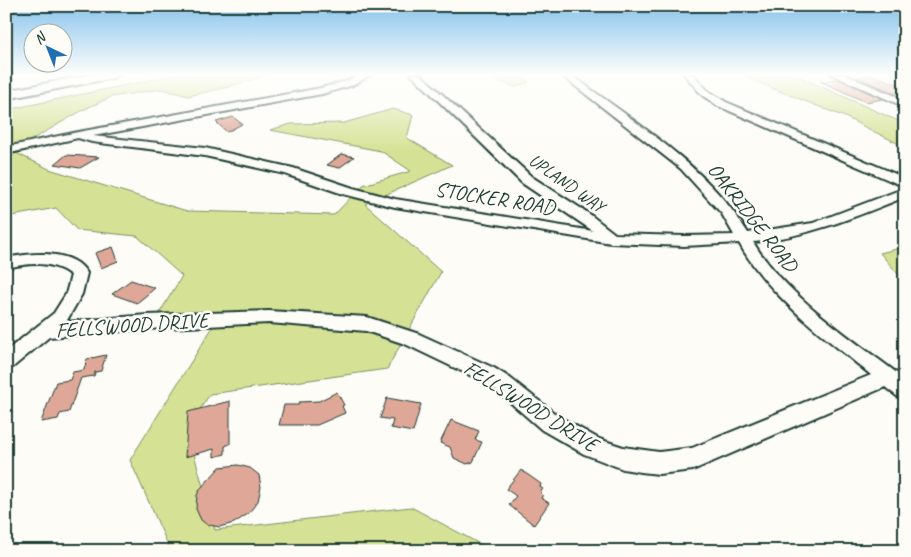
<svg xmlns="http://www.w3.org/2000/svg" width="911" height="557" font-family="Caveat,sans-serif">
<style>
.green{fill:#d5e295;stroke:#7a9064}
.building{fill:#dfa797;stroke:#1f3d34}
.lines{fill:none;stroke-linecap:round;stroke-linejoin:round}
.minor-casing{stroke:#1f3d34;stroke-width:4}
.major-casing{stroke:#1f3d34;stroke-width:4}
.minor{fill:#fdfcf7;fill-rule:evenodd}
.major{fill:#fdfcf7;fill-rule:evenodd}
.labels{text-anchor:middle;dominant-baseline:central;stroke-width:5;stroke-linejoin:round;paint-order:stroke}
.far-street-label{font-size:18px;fill:#1f3d34;stroke:#fdfcf7}
.street-label{font-size:21px;fill:#1f3d34;stroke:#fdfcf7}
</style>
<rect width="100%" height="100%" fill="#fdfcf7"/>
<filter id="ink" filterUnits="userSpaceOnUse"><feTurbulence type="fractalNoise" baseFrequency=".02" numOctaves="2"/><feDisplacementMap in="SourceGraphic" scale="10" xChannelSelector="R" yChannelSelector="G"/><feConvolveMatrix kernelMatrix="1 2 1 2 8 2 1 2 1" color-interpolation-filters="sRGB"/></filter>
<g filter="url(#ink)">
<path class="green" d="M179,74h91l-42,13 -40,9 -26,-7 -51,8 -28,13 -71,41 37,18 138,42 147,4 29,-30 48,-14 -30,-20 -111,-21 21,-6 53,-1 49,-14 20,6 -6,23 45,27 -87,39 76,68 -54,97 -177,25 -23,35 28,101 196,-23 82,44h-328l3,-6 -38,-85 89,-143 -65,5 28,-46 -45,-40 -60,-6 -21,-22 -50,9v-26l3,-2 -3,-1v-78z
M492,74h26l11,8 -14,5 -21,-7z
M742,74h51l112,50v23l-60,-30 -98,-39z
M905,247v35l-25,-29z"/>
<path class="building" d="M873,75l32,12v9h-4l-45,-19z
M837,79l46,20 -17,3 -46,-21z
M233,117l9,7 -15,8 -11,-10z
M342,154l12,3 -15,11 -12,-3z
M66,155l33,2 -19,11 -25,-4z
M113,247l5,14 -17,7 -6,-15z
M131,280l24,8 -18,15 -25,-9z
M106,355l-5,16 -6,1 -1,4 -13,2 -12,34 -9,2 -2,5 -17,3 15,-40 14,-2 3,-8 11,-2 3,-11z
M337,392l7,13 -2,1 3,7 -28,12h-38l5,-20h14l1,-3 20,-1z
M387,398l34,6 -8,28 -22,-4 2,-8 -13,-2z
M230,401v43l-5,2v8l-11,3v-8l-29,8 3,-45z
M451,420l28,11 -4,9 7,2 -9,20 -6,2 -13,-6 -4,-11 -10,-4z
M238,465l12,3 9,7 2,12 -3,14 -10,13 -14,9 -15,4 -13,-3 -5,-4 -5,-11 1,-14 4,-7 19,-21z
M521,470l20,14 -1,3 3,2 -3,3 3,3 -2,3 8,5 -15,22 -25,-20 7,-9 -10,-7z"/>
<g class="lines">
<g class="minor-casing">
<path id="minor" d="M361,74h11l-19,11 -31,9 -229,42 112,12 88,20 60,20 42,11 198,32 -71,-48 -111,-109h9l112,103 56,36 27,21 69,2 50,-1 -12,-21 -41,-45 -121,-95h10c63,47 136,91 178,159l65,-10 92,-35v9c-50,20 -98,40 -152,45 34,56 101,98 152,137v20l-7,-2 -13,-10 -192,83 -34,4 -18,-2 -18,-3 -39,-15 -42,-24 -46,-40 -16,-10 -75,-36 -39,-13 -97,-8 -122,6 -98,8 -36,30 -7,3v-19l48,-38 12,-19 5,-19c-19,-15 -43,-12 -65,-7v-10c24,-5 66,-10 81,15l-5,21 -16,28 81,-7 122,-4 98,6 52,17 75,34 16,10 48,38 41,23 24,8 36,5 33,-4 179,-73c-47,-39 -101,-77 -132,-132l-55,3 -73,-3 -216,-36 -52,-13 -58,-20 -80,-18 -113,-14 -14,-4 -72,16v-7l72,-15 243,-44 26,-7z
M684,74h9l15,17 18,11 179,76v9l-187,-81 -16,-11z
M831,74h12l62,26v7z"/>
</g>
<g class="major-casing">
<path id="major" d="M94,74h25l-6,4 -107,21v-8z"/>
</g>
<use href="#minor" class="minor"/>
<use href="#major" class="major"/>
</g>
</g>
<linearGradient id="sky" x2="0" y2="1"><stop stop-color="#85c2ed"/><stop offset="0.49" stop-color="#fefefb"/><stop offset="1" stop-color="#fefefb" stop-opacity="0"/></linearGradient>
<rect width="911" height="152" fill="url(#sky)"/>
<g class="labels">
<g class="far-street-label">
<text transform="translate(567 183) rotate(35)">UPLAND WAY</text>
</g>
<g class="street-label">
<text transform="translate(495 198) rotate(9)">STOCKER ROAD</text>
<text transform="translate(753 217) rotate(52)">OAKRIDGE ROAD</text>
<text transform="translate(132 325) rotate(-4)">FELLSWOOD DRIVE</text>
<text transform="translate(531 406) rotate(32)">FELLSWOOD DRIVE</text>
</g>
</g>
<rect width="911" height="557" fill="none" stroke="#fdfcf7" stroke-width="25"/>
<rect x="12" y="12" width="886" height="532" fill="none" stroke="#1f3d34" stroke-width="2" filter="url(#ink)"/>
<g transform="translate(48 48) rotate(317)"><circle r="24" fill="#fdfcf7" stroke="#a4b0a9"/>
<path d="M0-4L9 19L0 12L-9 19Z" fill="#1f6fb2"/>
<text y="-8" font-size="14" font-weight="bold" text-anchor="middle" fill="#1f3d34">N</text>
</g>
</svg>
